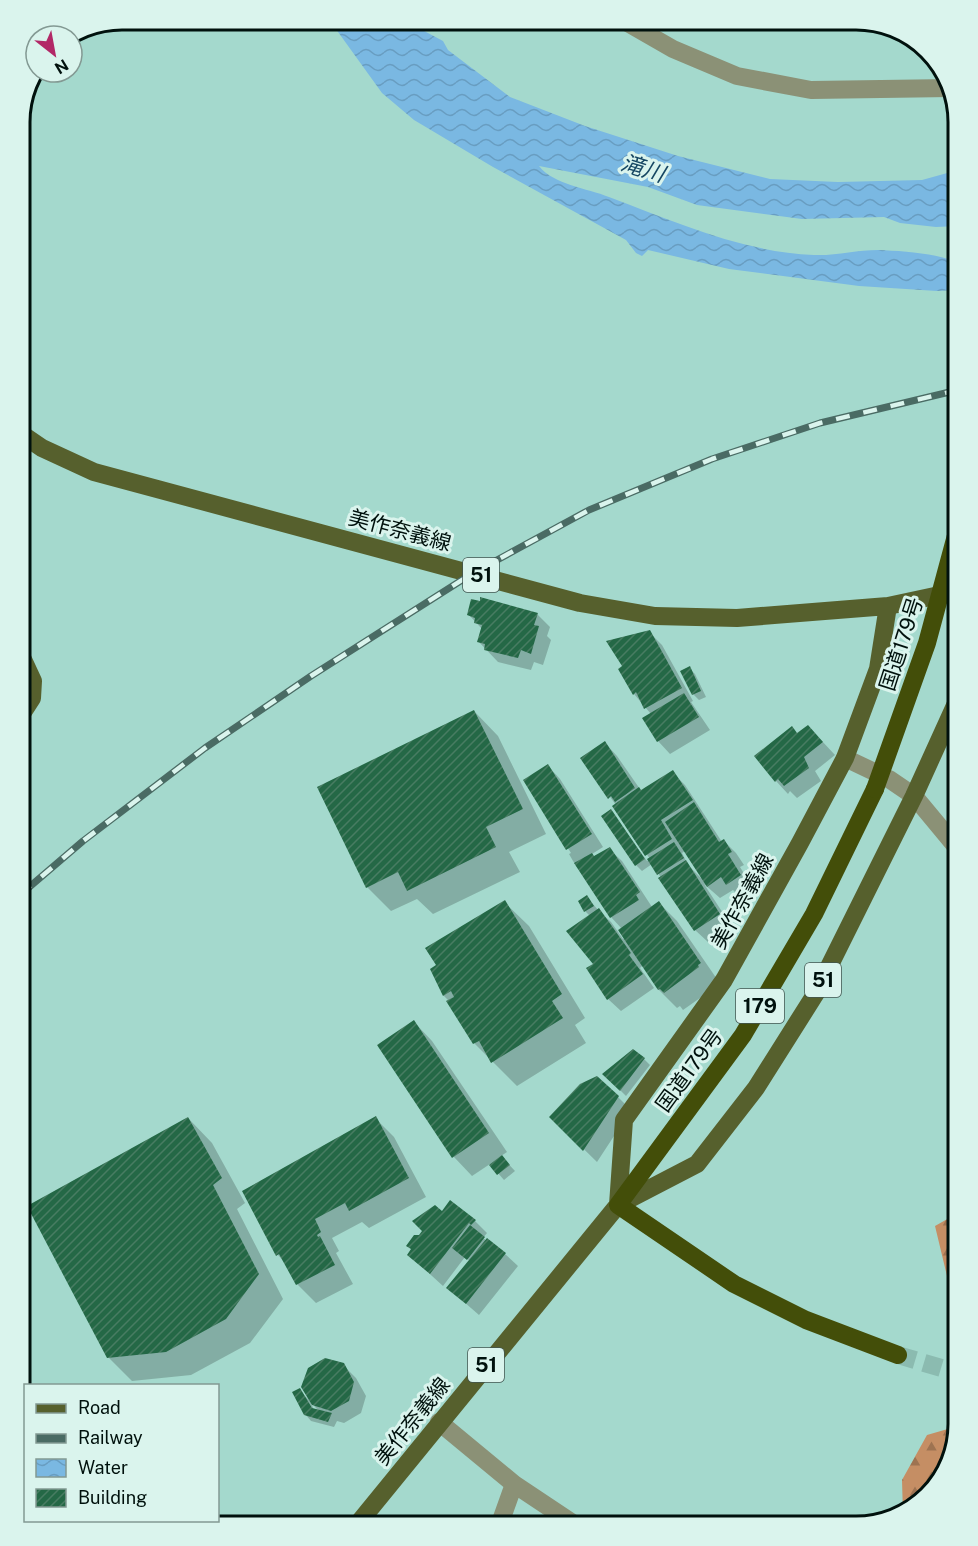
<svg xmlns="http://www.w3.org/2000/svg" width="978" height="1546" font-family="'Public Sans','Noto Sans JP',sans-serif">
<style>
.forest{fill:url(#forest-firs)}
.water{fill:url(#water-waves)}
.shadow{fill:#0003;fill-rule:evenodd}
.building{fill:url(#building-hatch)}
.lines{fill:none;stroke-linecap:round;stroke-linejoin:round}
.highway-tunnel{stroke:#8bbbb0;stroke-width:18;stroke-dasharray:18 9;stroke-linecap:butt}
.minor{stroke:#8b9176;stroke-width:18}
.major{stroke:#56602d;stroke-width:18}
.highway{stroke:#434e09;stroke-width:18}
.rail-casing{stroke:#4a6b64;stroke-width:7}
.rail{stroke:#daf4ed;stroke-width:4.5;stroke-dasharray:14;stroke-linecap:butt}
.highway-bridge{stroke:#434e09;stroke-width:18}
.labels{text-anchor:middle;dominant-baseline:central;stroke-width:6;stroke-linejoin:round;paint-order:stroke}
.shield{fill:#daf4ed;stroke:#415550;stroke-width:1.5}
.shield-label{font-size:20px;font-weight:bold;fill:#00110d}
.street-label{font-size:21px;fill:#00110d;stroke:#daf4ed}
.water-label{font-size:22px;font-style:italic;fill:#164763;stroke:#daf4ed}
.rim{fill:none;stroke:#00110d;stroke-width:3}
</style>
<defs>
<pattern id="forest-firs" width="22" height="20" patternUnits="userSpaceOnUse" patternTransform="scale(1.5)"><rect width="22" height="20" fill="#c58e64"/><path d="M5 1l3.5 6h-7zM16 11l3.5 6h-7z" fill="#9e7351"/></pattern>
<pattern id="water-waves" width="16" height="10" patternUnits="userSpaceOnUse" patternTransform="scale(1.5)"><rect width="16" height="10" fill="#7ab8e2"/><path d="M0 5q4-4 8 0t8 0" fill="none" stroke="#689dc1"/></pattern>
<pattern id="building-hatch" width="6" height="6" patternUnits="userSpaceOnUse" patternTransform="scale(1.5)"><rect width="6" height="6" fill="#246846"/><path d="M-1 1l2-2M0 6l6-6M5 7l2-2" fill="none" stroke="#487c62"/></pattern>
</defs>
<rect width="100%" height="100%" fill="#a4d9cd"/>
<path class="forest" d="M958,1213v75l-11,-12 -12,-50z
M958,1426l-13,50 -42,39 -1,-35 25,-45z"/>
<path class="water" d="M411,24l32,17 5,9 62,47 75,29 93,30 92,23 68,3 84,-2 36,-10v56l-22,1 -36,-4 -16,-6 -82,2 -105,-14 -49,-18 -109,-21c15,19 48,22 70,31 67,25 133,55 205,58 21,1 43,-5 64,-5 24,1 59,3 80,13v27l-21,1 -78,-5 -130,-17 -81,-19 -6,6 -6,-3 -10,-13 -133,-73 -79,-47 -32,-27 -49,-68z"/>
<path class="shadow" d="M537,614l13,13 -3,9 4,4 -8,25 -9,-3 -3,8 -33,-8 -20,-21 4,-12 -13,-14z
M649,632l13,13 31,56 -2,1 19,28 -40,24 -12,-13 -7,-27 -17,-20z
M689,668l6,6 11,23 -7,3 -6,-6z
M474,711l24,25 48,98 -37,18 11,20 -87,42 -16,-15 -26,12 -24,-24z
M798,734l23,6 14,15 -20,16 6,10 -24,17 -7,-7 -2,3 -12,-13z
M605,743l12,13 25,36 30,-20 13,13 37,57 2,-1 12,12 8,12 -4,2 13,21 -13,9 -7,-7 -13,8 -16,-14 28,43 -24,15 -13,-12 -43,-66 -10,7 -6,-6 -25,-54 36,50 3,-2 -36,-53 2,-1 -34,-46zM685,851l17,26 -1,1 -13,-13 -6,-12z
M548,766l12,13 43,68 -11,7 3,4 14,-9 13,12 30,46 7,-4 18,18 42,61 -2,4 -34,24 -3,-4 -3,2 -18,-18 -16,-25 -3,3 14,20 -33,23 -13,-12 -13,-34 -5,-49 -5,-5 2,-14 11,13 13,12 12,17 3,-1 -4,-9 -11,-12 -38,-56 -4,-7 2,-1 -46,-72z
M504,902l25,24 56,92 -10,7 11,18 -69,43 -42,-42 -26,-43 -5,-5 -12,-27z
M414,1022l18,19 75,111 -6,4 14,15 -11,9 -14,-16 -18,12 -18,-19 -75,-112z
M644,1059l6,6 -24,31 -22,-22z
M618,1097l13,13 -34,52 -46,-45z
M188,1118l24,25 33,60 -8,6 46,90 -33,44 -59,32 -59,6 -24,-24z
M375,1118l19,19 32,60 -57,31 -7,-6 -30,16 7,13 -3,2 17,31 -37,19 -19,-19 -11,-20 -8,-9 -34,-63z
M443,1213l32,8 12,12 -4,5 22,16 13,12 -39,49 -31,-27 22,-27 -5,-4 -22,29 -34,-31 10,-19z
M343,1365l13,13 10,18 -5,17 -17,10 -7,-2 -3,6 -23,-6 -6,-7 -6,-24 10,10zM310,1401l5,6 5,5 -6,-2z
M98,1520h63l5,6h-51z"/>
<path class="building" d="M480,597l58,16 -4,12 5,1 -8,28 -10,-4 -3,8 -34,-8 1,-6 -8,-2 5,-17 -8,-2 1,-5 -8,-3 4,-16 9,2z
M650,630l32,58 -38,21 -8,-17 -3,3 -15,-26 4,-3 -16,-25z
M690,666l11,25 -9,4 -12,-24z
M684,693l15,24 -42,25 -15,-24z
M474,710l49,99 -37,18 10,20 -89,44 -9,-19 -32,16 -49,-101z
M808,725l15,17 -19,15 5,11 -25,18 -6,-7 -3,3 -21,-26 38,-30 5,7z
M605,741l30,47 -20,14 -4,-6 -3,3 -28,-41z
M548,764l44,70 -26,16 -43,-70z
M673,770l20,30 -32,20 11,19 -27,17 -33,-50 27,-19 2,3z
M694,802l25,40 5,-3 8,13 -4,2 13,21 -15,10 -5,-8 -14,10 -42,-65z
M611,809l34,50 -10,7 -34,-50z
M674,842l10,16 -27,17 -10,-16z
M610,847l30,45 -4,3 3,5 -29,18 -36,-55 18,-10 2,3z
M686,860l34,54 -26,17 -36,-53z
M587,895l7,11 -10,6 -6,-11z
M505,900l57,94 -10,7 11,17 -72,45 -12,-22 -6,3 -27,-43 8,-4 -3,-6 -8,5 -13,-27 6,-4 -11,-17z
M659,901l42,62 -3,2 1,2 -35,26 -4,-4 -2,1 -40,-60z
M599,908l32,45 -2,2 14,19 -36,26 -21,-32 7,-4 -27,-33z
M414,1020l75,113 -37,25 -75,-113z
M633,1049l12,9 -25,33 -18,-17z
M597,1076l22,20 -36,55 -34,-34 31,-33z
M376,1116l33,62 -60,33 -4,-8 -30,16 6,13 -4,3 1,2 2,-1 15,29 -39,20 -17,-31 -3,2 -34,-65z
M188,1117l34,61 -9,7 46,89 -33,45 -60,33 -59,6 -80,-152z
M502,1155l8,10 -13,10 -8,-10z
M450,1200l26,20 -5,5 -2,-2 -39,51 -23,-19 4,-6 -5,-3 8,-11h5l3,-4 -10,-10 23,-16 7,6z
M470,1225l15,12 -18,23 -15,-12z
M487,1238l19,15 -40,51 -20,-16z
M325,1358l19,5 10,19 -5,19 -18,10 -19,-6 -11,-18 7,-19z
M300,1388l12,20 20,5 -4,9 -24,-7 -12,-23z
M99,1520h60l3,5 -2,1h-45z"/>
<g class="lines">
<path class="highway-tunnel" d="M898,1355l60,18"/>
<path class="minor" d="M626,22l47,27 64,27 74,14 140,-2
M845,758l44,21 25,17 44,53
M439,1422l75,62 63,42
M499,1526l15,-42"/>
<path class="major" d="M20,433l22,15 52,24 486,131 75,13 82,2 151,-12 70,-15
M20,653l13,28 -1,17 -11,17
M618,1205l6,-85 100,-140 76,-137 45,-85 33,-89 10,-63
M356,1526l262,-321 79,-41 59,-76 60,-95 98,-197 44,-97"/>
<path class="highway" d="M875,789l-61,125 -71,121 -125,170 116,79 72,36 92,35"/>
<g class="rail-casing">
<path id="rail" d="M20,895l63,-54 122,-93 106,-72 162,-103 116,-63 123,-51 108,-36 138,-33"/>
</g>
<use href="#rail" class="rail"/>
<path class="highway-bridge" d="M875,789l52,-146 31,-115"/>
</g>
<g class="labels">
<g class="shield">
<rect x="463" y="558" width="36" height="34" rx="4.5"/>
<rect x="805" y="963" width="36" height="34" rx="4.5"/>
<rect x="736" y="989" width="48" height="34" rx="4.5"/>
<rect x="468" y="1348" width="36" height="34" rx="4.5"/>
</g>
<g class="shield-label">
<text x="481" y="575">51</text>
<text x="823" y="980">51</text>
<text x="760" y="1006">179</text>
<text x="486" y="1365">51</text>
</g>
<g class="street-label">
<text transform="translate(400 530) rotate(15)">美作奈義線</text>
<text transform="translate(901 644) rotate(-72)">国道179号</text>
<text transform="translate(742 901) rotate(-61)">美作奈義線</text>
<text transform="translate(689 1070) rotate(-54)">国道179号</text>
<text transform="translate(412 1421) rotate(-51)">美作奈義線</text>
</g>
<g class="water-label">
<text transform="translate(643 168) rotate(17)">滝川</text>
</g>
</g>
<path d="M0 0H978V1546H0ZM122 30H856A92 92 0 0 1 948 122V1424A92 92 0 0 1 856 1516H122A92 92 0 0 1 30 1424V122A92 92 0 0 1 122 30Z" fill="#daf4ed" fill-rule="evenodd"/>
<path class="rim" d="M122 30H856A92 92 0 0 1 948 122V1424A92 92 0 0 1 856 1516H122A92 92 0 0 1 30 1424V122A92 92 0 0 1 122 30Z"/>
<rect x="24" y="1384" width="195" height="138" fill="#daf4ed" stroke="#839993" stroke-width="1.5"/>
<rect x="36" y="1404" width="30" height="9" fill="#56602d" stroke="#839993" stroke-width="1.5"/>
<text x="78" y="1414" font-size="18" fill="#00110d">Road</text>
<rect x="36" y="1434" width="30" height="9" fill="#4a6b64" stroke="#839993" stroke-width="1.5"/>
<text x="78" y="1444" font-size="18" fill="#00110d">Railway</text>
<rect x="36" y="1459" width="30" height="18" fill="url(#water-waves)" stroke="#839993" stroke-width="1.5"/>
<text x="78" y="1474" font-size="18" fill="#00110d">Water</text>
<rect x="36" y="1489" width="30" height="18" fill="url(#building-hatch)" stroke="#839993" stroke-width="1.5"/>
<text x="78" y="1504" font-size="18" fill="#00110d">Building</text>
<g transform="translate(54 54) rotate(149)"><circle r="28" fill="#daf4ed" stroke="#839993" stroke-width="1.5"/>
<path d="M0-4.5L10 22L0 15L-10 22Z" fill="#b22867"/>
<text y="-9" font-size="16" font-weight="bold" text-anchor="middle" fill="#00110d">N</text>
</g>
</svg>
